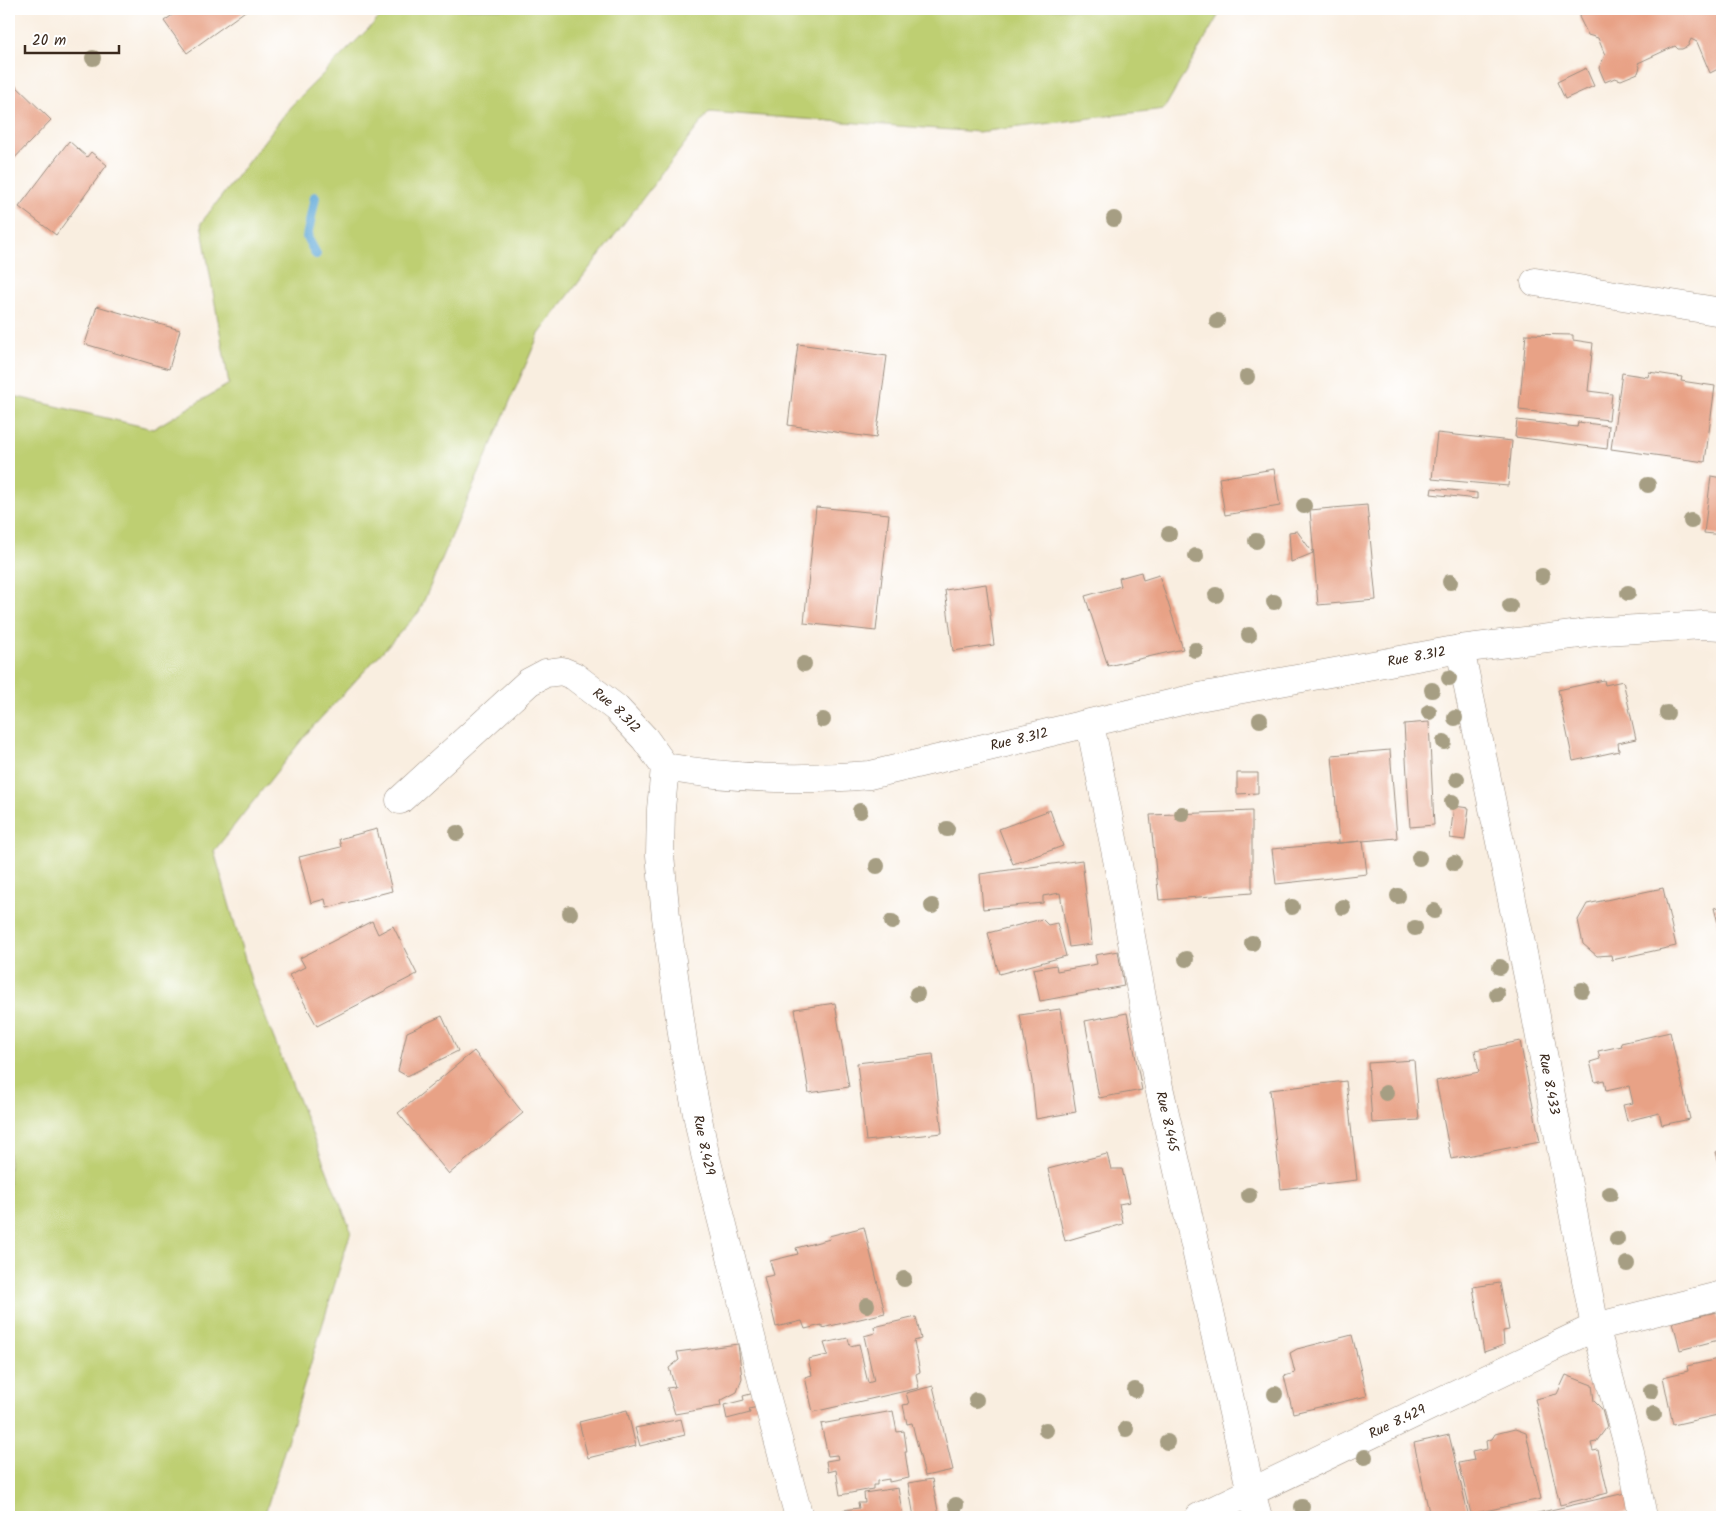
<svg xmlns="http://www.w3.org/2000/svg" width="1731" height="1526" font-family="Kalam,sans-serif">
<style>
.green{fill:#becf72;stroke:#7c7c48}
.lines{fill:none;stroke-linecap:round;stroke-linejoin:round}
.stream{stroke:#61a9d8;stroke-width:10}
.building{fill:#e8a286}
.street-casing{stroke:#9a8c7f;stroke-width:29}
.street{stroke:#fff;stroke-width:28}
.tree{fill:#a69e83}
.labels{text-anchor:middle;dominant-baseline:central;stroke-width:4;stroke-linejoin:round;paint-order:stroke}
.street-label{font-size:14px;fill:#3b2a1e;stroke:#fff}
</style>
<rect width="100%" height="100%" fill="#fff"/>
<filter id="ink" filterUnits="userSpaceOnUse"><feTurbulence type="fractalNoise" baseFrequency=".02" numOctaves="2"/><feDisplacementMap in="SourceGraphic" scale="10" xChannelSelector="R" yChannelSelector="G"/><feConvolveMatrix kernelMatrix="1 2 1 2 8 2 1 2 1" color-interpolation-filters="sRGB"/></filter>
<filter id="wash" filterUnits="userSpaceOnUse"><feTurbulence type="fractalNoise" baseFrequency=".0096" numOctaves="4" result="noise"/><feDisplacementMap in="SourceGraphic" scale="20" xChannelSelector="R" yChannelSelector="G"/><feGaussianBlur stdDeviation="1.12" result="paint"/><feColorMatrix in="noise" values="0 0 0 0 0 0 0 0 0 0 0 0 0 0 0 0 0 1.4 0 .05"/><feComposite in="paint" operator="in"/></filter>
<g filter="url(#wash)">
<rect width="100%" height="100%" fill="#f9eee0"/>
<path class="green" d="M388,9h834l-58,100 -185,23 -270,-20 -170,222 -120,278 -111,120 -94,119 38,133 99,247 -87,286h-255v-1122l144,34 76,-45 -28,-161 90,-117z"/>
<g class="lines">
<path class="stream" d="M315,197l-8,40 9,17"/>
</g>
<g id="blocks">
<path class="building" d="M181,9h67l-61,44 -23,-32z
M1583,9h139v58l-12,6 -13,-31 -6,-3 -3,7 -6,3h-4l-3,-3 -37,17 2,4 -2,6 -17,7 -6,-2 -10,4 -6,-14 6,-13 -7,-17 -10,-3 -9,-18z
M1586,68l8,18 -29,13 -8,-17z
M11,81l40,39 -42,44v-80z
M69,141l18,16 4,-5 16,13 -51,70 -37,-28z
M97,306l83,24 -11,39 -84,-25z
M1526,334l47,1v5l20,3 -5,48 24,3 -3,26 -90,-10z
M798,344l89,12 -11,82 -88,-13z
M1649,372l33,5 -1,4 34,5 -10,76 -94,-13 11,-76 26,4z
M1517,420l60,7 1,-5 31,4 -2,23 -92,-12z
M1437,433l75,8 -4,45 -76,-7z
M1274,469l6,37 -55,9 -6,-37z
M1711,476l11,2v57l-18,-2z
M1432,488l45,5v6l-46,-5z
M1367,505l9,95 -58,5 -8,-95z
M816,507l73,7 -13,117 -72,-8z
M1297,531l16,22 -22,9 -2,-30z
M1141,572l2,8 16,-5 24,74 -75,17 -23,-70 36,-10 -2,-8z
M986,584l8,61 -41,6 -8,-61z
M1604,680l1,5 18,-4 13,58 -18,4 1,8 -46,10 -15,-71z
M1429,722l5,103 -24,2 -6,-103z
M1390,750l7,88 -58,5 -7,-88z
M1237,773h21v20l-21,1z
M1454,806l15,2 -4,32 -15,-2z
M1050,810l13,36 -50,18 -14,-35z
M1252,811v82l-93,7 -9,-85z
M377,829l15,62 -65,17 -2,-9 -14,4 -12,-46 42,-10 -2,-8z
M1363,841l4,33 -91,10 -4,-35z
M1082,860l10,84 -23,3 -9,-54 -17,3v7l-60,6 -3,-35z
M1663,888l13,58 -64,14 -1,-5 -14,1 -14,-12 -5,-24 9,-16z
M1722,906v32l-8,-30z
M1042,919l6,6 9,-2 9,33 -67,18 -11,-41z
M372,921l6,13 15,-8 24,48 -100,52 -28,-51 16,-8 -5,-9z
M1118,951l6,35 -84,15 -7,-32 23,-4 1,6 40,-7 -2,-9z
M835,1003l14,84 -40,6 -14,-84z
M1060,1009l16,103 -40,7 -4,-38 -12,-66z
M1127,1013l15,77 -43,8 -14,-77z
M442,1016l16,35 -51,25 -9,-5 9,-39z
M1670,1032l20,87 -28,6 -3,-12 -32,8 -4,-16 10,-2 -4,-17 -23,5 -2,-11 -9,2 -5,-20 10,-3 -2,-8 24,-5 -1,-3z
M1520,1041l20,101 -89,17 -15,-78 43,-9 -4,-22z
M474,1051l49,62 -74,61 -51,-61z
M933,1054l9,79 -76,8 -9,-78z
M1414,1060l5,60 -47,3 -4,-60z
M1346,1081l11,99 -76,9 -11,-99z
M1722,1150v23l-6,-21z
M1107,1154l4,15h11l8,33 -11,2 4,20 -58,17 -17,-72z
M864,1227l21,86 -63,15v-3l-17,4 -3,-8 -26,6 -12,-50 10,-2 -4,-14 28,-7 -2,-6 34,-9 -1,-3z
M1500,1283l9,47 -6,1 1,14 -20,7 -11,-65z
M1716,1312l6,27 -42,11 -7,-28z
M916,1317l5,22 -7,2 6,31 -4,2 3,14 -106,24 -8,-35 7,-2 -4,-16 20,-4 -4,-12 24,-5 2,8 9,-2 9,39 6,-2 -10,-45 11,-3 -1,-6z
M1352,1335l15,61 -74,17 -9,-37 11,-3 -5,-20 7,-4z
M738,1344l4,34 -5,14 -17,9 1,5 -46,8 -8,-26 8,-1 -6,-19 10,-8 -2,-8z
M1718,1359l1,5 3,-1v51l-49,11 -10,-48 25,-6 -1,-5z
M1566,1375l26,10 2,16 8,8 5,18 -11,15 -5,1 2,8 5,-1 10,43 -48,12 -25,-106 22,-5z
M933,1386l20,84 -28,6 -13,-53 -5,1 -4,-19 6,-1 -3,-11z
M758,1392l4,14 -13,3 1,4 -23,6 -3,-14 20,-5 -1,-4z
M627,1410l9,36 -48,12 -9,-36z
M893,1411l4,21 7,-1 3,21h-2l4,26 -20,4v-3l-12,2v4h-4v4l-33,6 -4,-25 -8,2 -2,-11 12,-2 -1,-4 -9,1 -7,-32z
M681,1419l4,16 -45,11 -5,-18z
M1515,1429l11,4 15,66 -70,15 -12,-51 15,-3 -2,-8 15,-3 -1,-8 6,-2 3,-5z
M1449,1435l20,82h-39l-16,-74z
M932,1479l7,37 -25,1 -6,-34z
M898,1488l5,29h-63l3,-1v-6l16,-2 -1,-5h7l-1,-10z
M1634,1491l4,19 -32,7h-86z"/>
</g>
</g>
<g filter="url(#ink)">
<use href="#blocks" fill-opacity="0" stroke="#9a8c7f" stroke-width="1"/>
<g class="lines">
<g class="street-casing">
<g id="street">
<path d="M1535,282l187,30"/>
<path id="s1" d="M1460,649l74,357 61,321 35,125 13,65"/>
<path id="s2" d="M1090,724l27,135 39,215 95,418 7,25"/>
<path id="s3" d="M665,767l-4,42 -1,46 6,62 18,131 21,106 59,234 35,129"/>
<path id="s4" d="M400,800l129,-118 17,-9 16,-2 12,5 42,32 29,31 20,28c68,12 136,14 205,8l329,-78 261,-48 144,-18 99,-6 19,1"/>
<path id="s5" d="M1199,1517l396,-190 127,-32"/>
</g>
</g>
<use href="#street" class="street"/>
</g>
<g class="tree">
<circle cx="93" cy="58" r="8"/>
<circle cx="1114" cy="219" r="8"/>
<circle cx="1217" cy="321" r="8"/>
<circle cx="1247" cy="377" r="8"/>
<circle cx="1648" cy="485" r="8"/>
<circle cx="1304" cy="506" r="8"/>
<circle cx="1691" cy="521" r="8"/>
<circle cx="1169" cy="534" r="8"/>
<circle cx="1256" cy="541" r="8"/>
<circle cx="1196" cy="556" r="8"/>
<circle cx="1542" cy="576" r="8"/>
<circle cx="1450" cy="582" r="8"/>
<circle cx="1628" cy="593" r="8"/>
<circle cx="1216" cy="595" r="8"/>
<circle cx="1274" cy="602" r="8"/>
<circle cx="1510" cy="606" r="8"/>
<circle cx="1249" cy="635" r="8"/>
<circle cx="1195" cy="650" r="8"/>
<circle cx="804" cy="664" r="8"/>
<circle cx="1449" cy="678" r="8"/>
<circle cx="1432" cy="690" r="8"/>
<circle cx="1429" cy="712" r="8"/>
<circle cx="1667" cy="713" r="8"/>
<circle cx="1455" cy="718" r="8"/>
<circle cx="823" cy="720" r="8"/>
<circle cx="1260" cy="720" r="8"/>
<circle cx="1444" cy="742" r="8"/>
<circle cx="1457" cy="779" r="8"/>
<circle cx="1452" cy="802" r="8"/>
<circle cx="860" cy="811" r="8"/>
<circle cx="1182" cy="814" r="8"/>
<circle cx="947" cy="829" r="8"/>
<circle cx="457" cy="833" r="8"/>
<circle cx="1419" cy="858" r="8"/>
<circle cx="1454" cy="863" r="8"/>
<circle cx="877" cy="866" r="8"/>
<circle cx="1398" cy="896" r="8"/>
<circle cx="932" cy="906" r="8"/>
<circle cx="1292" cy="907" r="8"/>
<circle cx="1343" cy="907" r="8"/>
<circle cx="1434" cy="911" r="8"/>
<circle cx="570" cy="913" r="8"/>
<circle cx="892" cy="922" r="8"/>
<circle cx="1415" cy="928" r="8"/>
<circle cx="1252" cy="943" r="8"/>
<circle cx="1186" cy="959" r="8"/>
<circle cx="1500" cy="967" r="8"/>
<circle cx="1582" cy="990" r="8"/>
<circle cx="917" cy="994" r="8"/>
<circle cx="1497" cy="994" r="8"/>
<circle cx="1386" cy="1093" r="8"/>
<circle cx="1610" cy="1194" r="8"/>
<circle cx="1249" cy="1195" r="8"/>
<circle cx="1617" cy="1239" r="8"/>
<circle cx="1627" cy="1264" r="8"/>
<circle cx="904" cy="1279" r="8"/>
<circle cx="867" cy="1305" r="8"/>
<circle cx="1135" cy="1390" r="8"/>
<circle cx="1651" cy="1391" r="8"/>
<circle cx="1275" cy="1394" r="8"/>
<circle cx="976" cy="1400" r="8"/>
<circle cx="1654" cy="1414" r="8"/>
<circle cx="1126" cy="1429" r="8"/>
<circle cx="1046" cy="1430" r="8"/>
<circle cx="1167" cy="1442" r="8"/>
<circle cx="1365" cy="1457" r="8"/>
<circle cx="956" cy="1505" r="8"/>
<circle cx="1302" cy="1507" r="8"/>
</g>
</g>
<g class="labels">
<g class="street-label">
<text stroke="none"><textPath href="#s4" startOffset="1118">Rue 8.312</textPath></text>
<text stroke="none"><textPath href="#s4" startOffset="278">Rue 8.312</textPath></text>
<text stroke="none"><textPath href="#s4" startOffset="712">Rue 8.312</textPath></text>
<text stroke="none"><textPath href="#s1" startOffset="444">Rue 8.433</textPath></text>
<text stroke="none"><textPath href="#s2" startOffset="405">Rue 8.445</textPath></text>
<text stroke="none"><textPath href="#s3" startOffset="382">Rue 8.429</textPath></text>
<text stroke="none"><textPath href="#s5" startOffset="220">Rue 8.429</textPath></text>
</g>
</g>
<rect width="1731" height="1526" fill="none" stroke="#fff" stroke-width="30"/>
<path d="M25 45v8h94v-8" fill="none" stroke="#3b2a1e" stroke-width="2.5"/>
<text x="32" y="45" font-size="15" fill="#3b2a1e" stroke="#ffffff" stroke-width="4" paint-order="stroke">20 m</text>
</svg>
